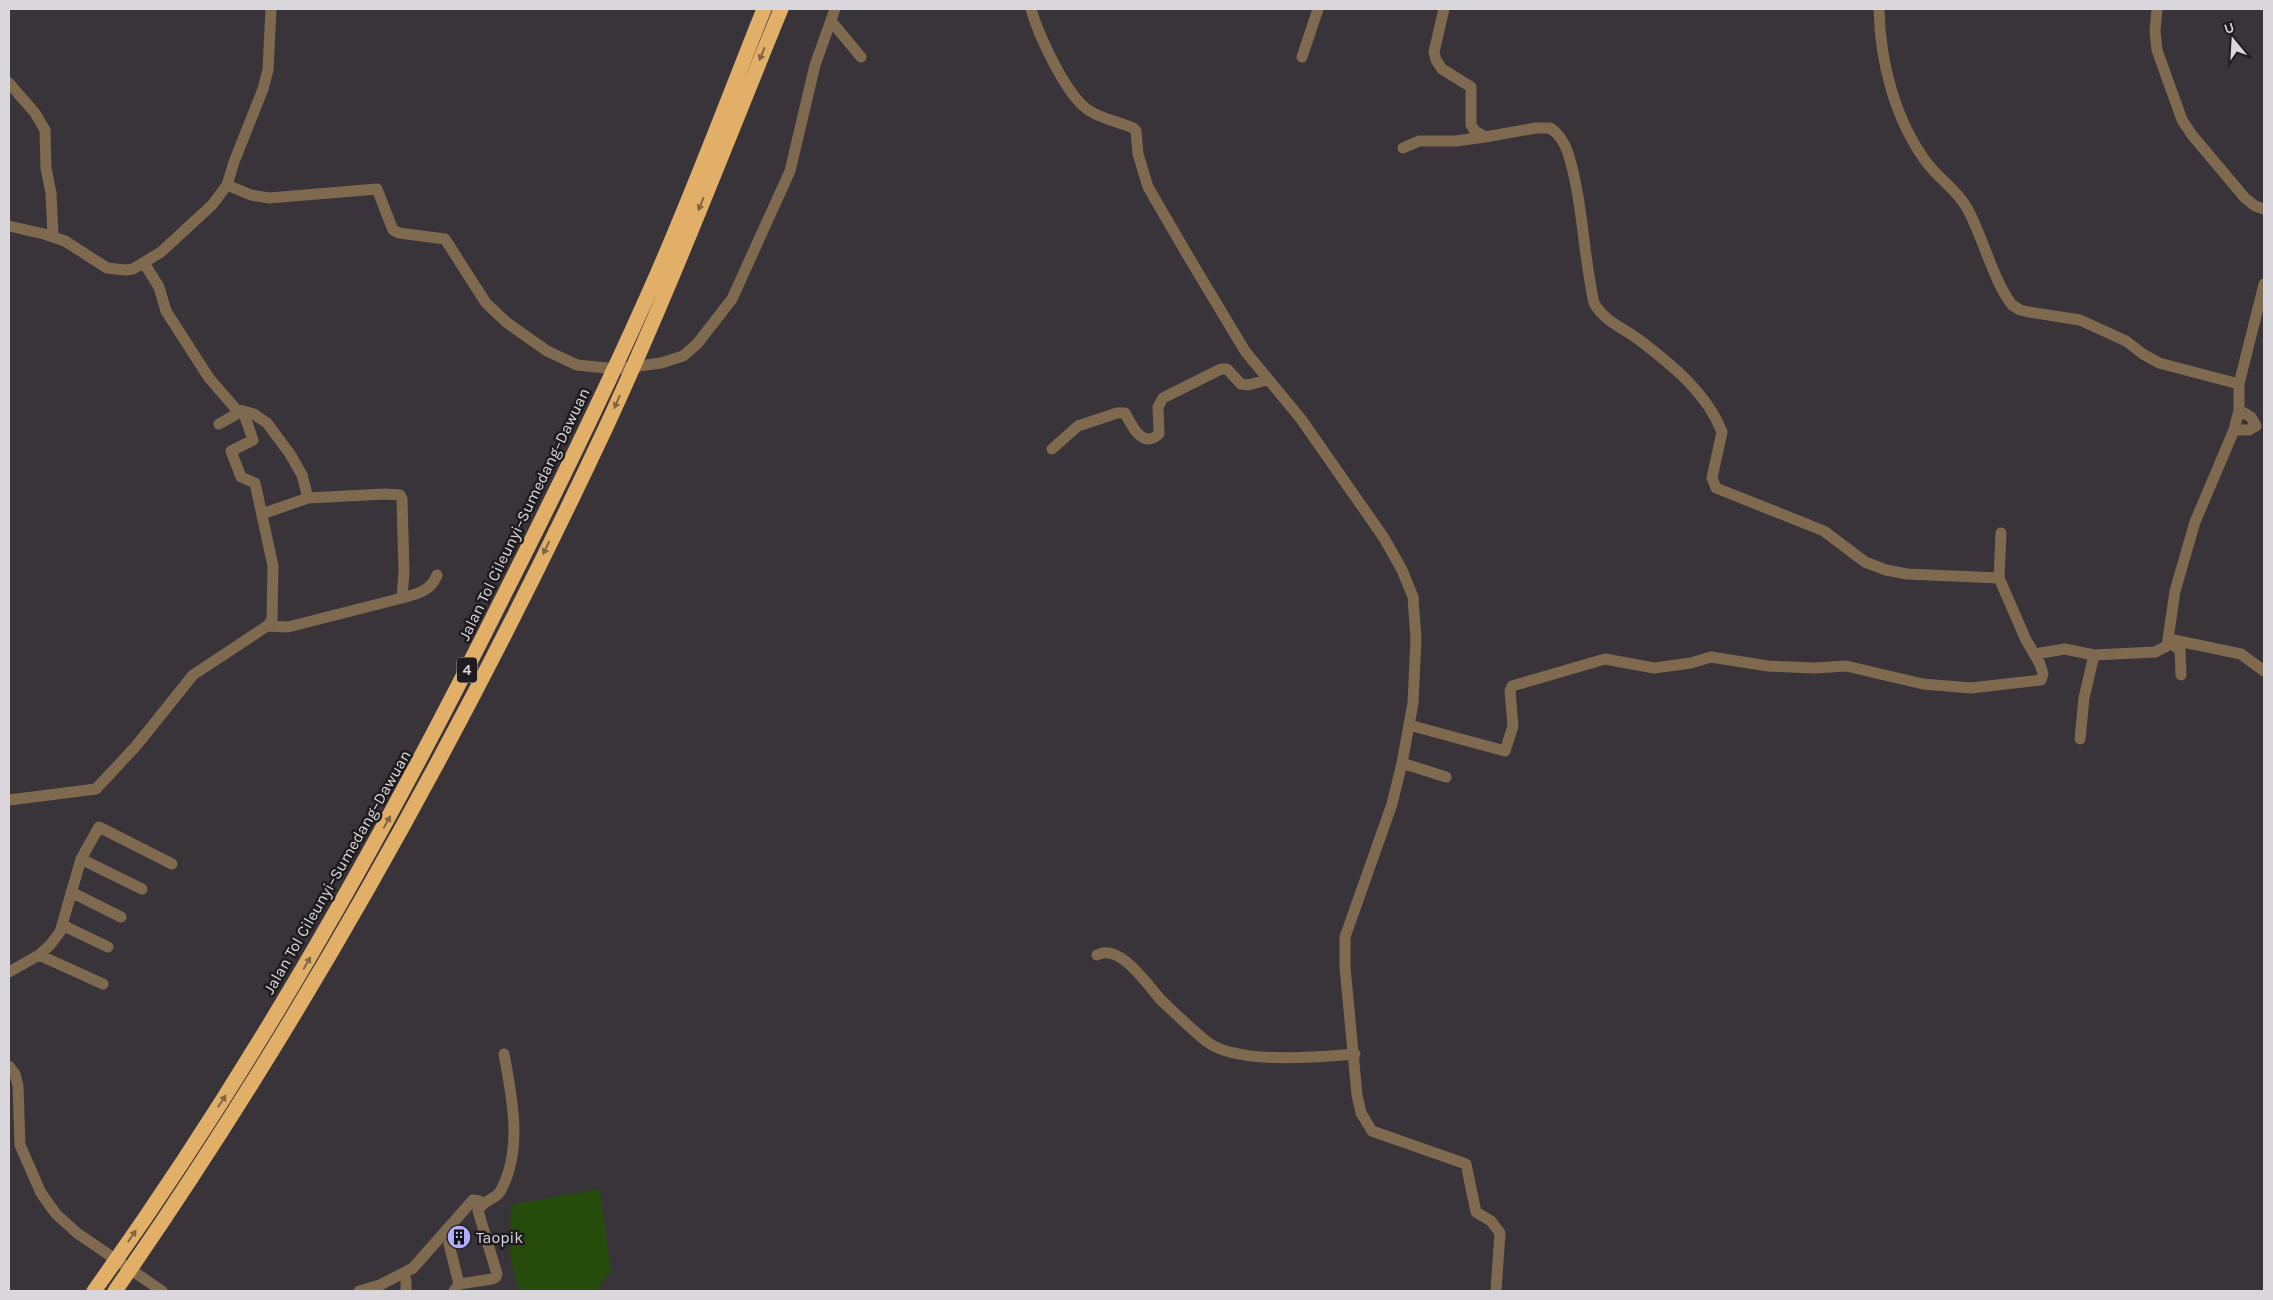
<svg xmlns="http://www.w3.org/2000/svg" width="2273" height="1300" font-family="Karla,sans-serif">
<style>
.green{fill:#254c0a}
.lines{fill:none;stroke-linecap:round;stroke-linejoin:round}
.minor{stroke:#7f6a4f;stroke-width:11}
.highway{stroke:#e2af69;stroke-width:15}
.oneway{fill:#806644}
.labels{text-anchor:middle;dominant-baseline:central;stroke-width:5;stroke-linejoin:round;paint-order:stroke}
.shield{fill:#1e1c1f;stroke:#a19fa3;stroke-width:1}
.shield-label{font-size:15px;font-weight:bold;fill:#d9d7db}
.street-label{font-size:16px;fill:#d9d7db;stroke:#1e1c1f}
.poi-label{font-size:16px;fill:#d9d7db;stroke:#1e1c1f;text-anchor:start}
</style>
<rect width="100%" height="100%" fill="#38343a"/>
<path class="green" d="M600,1189l11,83 -8,8 -6,11h-78l-10,-38 2,-44 3,-5z"/>
<g class="lines">
<path class="minor" d="M1031,9c7,25 36,89 59,102 12,8 29,11 43,17l3,3 2,23 10,33 43,74 54,90 56,68 83,119 18,32 11,27 3,42 -3,64 -11,60 -10,41 -47,133v30l12,128 4,18 11,18 94,33 10,48 15,9 9,12 -4,58
M1444,9l-10,43 2,8 6,9 29,18v38l4,6 10,6 51,-9h14c8,5 15,15 18,25 15,48 15,101 26,150 11,19 28,24 44,36 33,25 69,54 84,93l-10,46 4,10 108,43 41,31 21,8 21,4 92,4
M1879,9c1,53 16,111 48,154 12,16 30,27 40,45 16,29 26,72 45,97l8,5 9,2 51,8 46,21 17,13 16,9 80,21
M2157,9l-2,22 2,19 25,70 10,15 53,63 10,8 9,3
M831,21l30,36
M1302,57l16,-48
M9,83l26,30 10,17 1,38 5,25 2,43
M1403,148l16,-7h37l29,-4
M227,185l24,10 18,3 108,-9 16,41 6,3 46,6 41,64 20,19 41,29 30,14 39,4 45,-6 22,-7 14,-12 35,-45 58,-128 25,-106 20,-56
M9,226l35,8 21,7 42,27 18,2 8,-1 28,-17 51,-47 15,-20 7,-23 29,-73 5,-19 3,-61
M144,263l15,24 7,24 43,67 27,31 18,5 13,9 23,31 12,21 6,23 77,-4 15,1 2,4 2,73 -2,26 -114,29 -21,-1
M219,424l23,-13
M2234,430h15l7,-4 -5,-9 -12,-7
M1052,449l26,-23 39,-13h8c7,13 17,36 34,21l-1,-27 5,-9 58,-29h6l14,15 7,1 19,-5
M262,514l46,-16
M402,598c15,-4 29,-7 35,-23
M2169,639l72,15 23,17
M2168,642l12,8 1,25
M2035,654l30,-5 29,6 61,-3 12,-6 8,-55 20,-69 39,-92 5,-20v-26l25,-100
M1409,725l96,26 8,-25 -3,-35 2,-5 93,-27 49,9 37,-5 20,-6 57,9 46,2 32,-2 77,18 48,4 70,-8 2,-6 -3,-10 -14,-24 -27,-62 2,-45
M2080,739l4,-41 10,-43
M1402,763l44,14
M9,800l87,-11 40,-43 57,-71 74,-49 5,-6 1,-54 -18,-83 -14,-6 -10,-26 22,-11 -10,-29
M81,859l61,30
M71,892l50,25
M62,925l46,22
M39,955l64,29
M1097,955c24,-13 52,33 66,47 14,13 28,27 43,39 29,24 112,16 149,13
M9,972l30,-17 11,-10 10,-13 21,-73 18,-32 73,37
M9,1066l6,8 3,12 2,59 21,48 15,21 21,19 85,58
M449,1244l10,40 -5,7
M406,1280v11
M459,1284l33,-5 4,-2 1,-3 -19,-63c4,-11 18,-11 23,-21 22,-41 11,-93 3,-136
M359,1291l21,-6 33,-17 60,-68 6,1 1,5"/>
<path class="highway" d="M94,1291c157,-219 290,-455 410,-696 53,-105 104,-209 151,-316 39,-89 73,-180 109,-270
M115,1291c190,-273 351,-565 492,-866 63,-136 117,-277 174,-416"/>
</g>
<defs><path id="oneway-solid" d="M-6-.8H1V-3.2L6.5 0L1 3.2V.8H-6Z" transform="scale(1.25)"/></defs>
<g class="oneway">
<use href="#oneway-solid" transform="translate(762 54) rotate(112)"/>
<use href="#oneway-solid" transform="translate(701 204) rotate(112)"/>
<use href="#oneway-solid" transform="translate(617 402) rotate(113)"/>
<use href="#oneway-solid" transform="translate(546 548) rotate(116)"/>
<use href="#oneway-solid" transform="translate(387 822) rotate(-61)"/>
<use href="#oneway-solid" transform="translate(307 963) rotate(-60)"/>
<use href="#oneway-solid" transform="translate(222 1101) rotate(-57)"/>
<use href="#oneway-solid" transform="translate(132 1236) rotate(-56)"/>
</g>
<defs>
<g id="building-disc" transform="scale(1.25)"><circle r="9.5" fill="#b1adfa" stroke="#1e1c1f"/><path d="M-4-6H4V6H1V3H-1V6H-4ZM-2.5-4.3h1.7v1.8h-1.7ZM.8-4.3h1.7v1.8H.8ZM-2.5-1h1.7V.8h-1.7ZM.8-1h1.7V.8H.8Z" fill="#111"/></g>
</defs>
<g fill-rule="evenodd">
<use href="#building-disc" x="459" y="1237"/>
</g>
<g class="labels">
<rect class="shield" x="457" y="657.5" width="20" height="25" rx="4"/>
<g class="shield-label">
<text x="467" y="670">4</text>
</g>
<g class="street-label">
<text transform="translate(524 514) rotate(-64)">Jalan Tol Cileunyi–Sumedang–Dawuan</text>
<text transform="translate(337 872) rotate(-60)">Jalan Tol Cileunyi–Sumedang–Dawuan</text>
</g>
<g class="poi-label">
<text x="476" y="1237">Taopik</text>
</g>
</g>
<rect width="2273" height="1300" fill="none" stroke="#d9d7db" stroke-width="20"/>
<g transform="translate(2233 40) rotate(342)" stroke="#1e1c1f" stroke-width="4" paint-order="stroke">
<path d="M0-4L9 19L0 12L-9 19Z" fill="#d9d7db"/>
<text y="-8" font-size="14" font-weight="bold" text-anchor="middle" fill="#d9d7db">U</text>
</g>
</svg>
